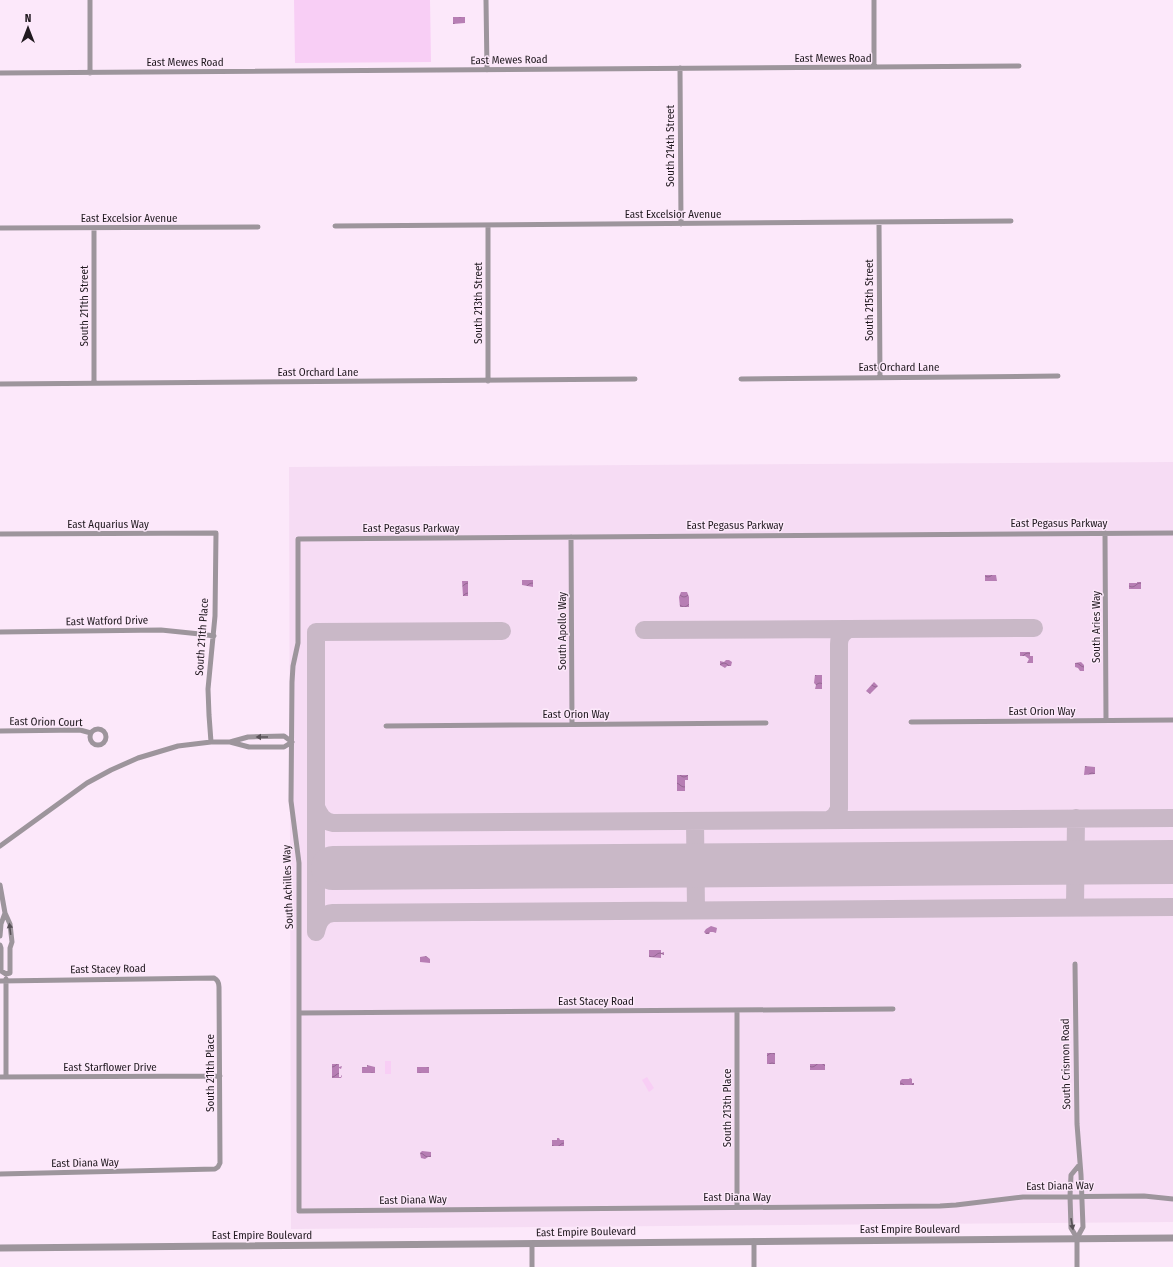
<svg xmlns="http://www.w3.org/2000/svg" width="1173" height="1267" font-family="'Fira Sans Condensed',sans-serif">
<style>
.built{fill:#f6dcf4}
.green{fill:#f8cef5}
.water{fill:url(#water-waves)}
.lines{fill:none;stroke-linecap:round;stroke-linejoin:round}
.taxiway{stroke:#c9b8c7;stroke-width:18}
.runway{stroke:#c9b8c7;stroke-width:44}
.minor{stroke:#9d959c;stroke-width:5}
.tertiary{stroke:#9d959c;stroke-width:7}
.oneway{fill:#585157}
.labels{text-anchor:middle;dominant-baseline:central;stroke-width:3;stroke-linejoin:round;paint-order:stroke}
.street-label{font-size:11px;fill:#20191f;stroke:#fce8fa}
</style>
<defs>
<pattern id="water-waves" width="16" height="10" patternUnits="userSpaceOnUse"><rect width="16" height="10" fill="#b77eb4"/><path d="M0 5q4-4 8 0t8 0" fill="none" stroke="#946692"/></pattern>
</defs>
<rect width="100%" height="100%" fill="#fce8fa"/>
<path class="built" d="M1173,462v760l-882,7 -2,-762z"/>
<path class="green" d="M294,0h136l1,62 -136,1z
M385,1061h6v13h-6z
M647,1077l7,11 -5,4 -7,-12z"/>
<path class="water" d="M453,17h12v6l-12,1z
M985,575h11l1,6h-12z
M522,580h11v7l-11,-2z
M462,581h6v15h-5z
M1137,582h4v7h-12v-6h8z
M681,592h6l2,5v10h-9l-1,-10z
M1020,652h10v4h3v7h-6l2,-4 -4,-3h-5z
M726,660h3l3,2 -1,4h-4l-2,2 -5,-3v-4l4,1z
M1081,662l3,3v6h-4l-2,-3 -3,-1v-4z
M815,675h7v14h-7l1,-4 -2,-2z
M874,682l4,4 -8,8 -4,-3z
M1085,766l10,1v7l-11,1z
M677,775h11v5h-3v11h-8z
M711,926l6,2 -1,5 -3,-1h-3l-1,2h-3l-2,-2 2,-3z
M649,950h12v3l3,-1v3l-3,-1v4l-12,-1z
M426,956l4,3v4l-10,-1v-5z
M767,1053h8v11h-8z
M332,1064h7v3l3,-1 -1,3 -2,-1v9h2v-2l1,1 -1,2h-9z
M810,1064h15v6h-15z
M367,1065l8,2v6h-13v-6h5z
M417,1067h12v6h-12z
M910,1078l2,1v4h2v2h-14v-4l2,-2h7z
M557,1138h2l1,2h4v6h-12v-6h5z
M422,1151l9,1v5h-3l-3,2 -4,-1 -1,-5z"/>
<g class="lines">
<path class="taxiway" d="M644,630l390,-2
M316,807c4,9 7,14 17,16l840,-5
M829,820l6,-4 4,-7v-165c0,-7 4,-12 10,-15
M695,821l1,89
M316,887c2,-10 6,-17 17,-19
M1075,907l1,-89
M316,931v-299l186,-1
M316,932c2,-10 6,-18 17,-19l840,-6"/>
<path class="runway" d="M333,868l840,-6"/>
<path class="minor" d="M90,0v73
M486,0l1,70
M874,0v67
M680,68l1,156
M0,73l1019,-7
M879,222l1,156
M488,225v156
M335,226l676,-5
M0,228l258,-1
M94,228v155
M741,379l317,-3
M0,384l635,-5
M1105,533l1,188
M1173,533l-875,6v104l-5,23 -1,16 -1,119 8,62v348l641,-5 16,-1 67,-8 121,-1 29,3
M0,534l216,-1 -1,83 -7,73 1,26 2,27
M571,537l1,187
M0,632l161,-2 39,4 14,2
M911,722l262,-2
M386,726l380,-3
M90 737a8 8 0 1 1 16 0a8 8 0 1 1-16 0Z
M0,731l80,-1 11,3
M0,846l87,-63 24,-13 27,-12 40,-12 33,-4h19l18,-5 36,-1 8,6 -8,5h-35l-19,-5
M0,885l5,28
M0,936l1,-12 4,-11 5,11 2,18 -2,6v25l-4,1 -5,-3v-23l-1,-3
M1075,964l2,160 4,51 2,52 -6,11v29
M0,981l214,-3c4,2 5,5 5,9l1,176 -2,4 -3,2 -215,5
M737,1010v197
M299,1013l594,-4
M0,1077l220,-1
M6,1077v-98
M1077,1238l-6,-10 -1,-32 1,-21 9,-11
M754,1241v26
M532,1244v23"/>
<path class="tertiary" d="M0,1248l1173,-10"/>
</g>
<defs><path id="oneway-solid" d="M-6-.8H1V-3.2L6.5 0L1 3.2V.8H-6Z"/></defs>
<g class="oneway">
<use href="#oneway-solid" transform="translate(262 737) rotate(180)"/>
<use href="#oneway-solid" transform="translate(10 929) rotate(-97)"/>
<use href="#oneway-solid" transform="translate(1072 1224) rotate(80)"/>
</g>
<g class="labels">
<g class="street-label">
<text x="833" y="58">East Mewes Road</text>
<text transform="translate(509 60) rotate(-1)">East Mewes Road</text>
<text x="185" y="62">East Mewes Road</text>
<text transform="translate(670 146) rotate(-90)">South 214th Street</text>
<text x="673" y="214">East Excelsior Avenue</text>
<text x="129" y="218">East Excelsior Avenue</text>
<text transform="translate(869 300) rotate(-90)">South 215th Street</text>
<text transform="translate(478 303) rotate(-90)">South 213th Street</text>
<text transform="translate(84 306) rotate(-90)">South 211th Street</text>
<text x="899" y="367">East Orchard Lane</text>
<text x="318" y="372">East Orchard Lane</text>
<text x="1059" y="523">East Pegasus Parkway</text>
<text x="108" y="524">East Aquarius Way</text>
<text x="735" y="525">East Pegasus Parkway</text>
<text x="411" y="528">East Pegasus Parkway</text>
<text transform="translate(107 621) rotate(-1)">East Watford Drive</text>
<text transform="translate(1096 627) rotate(-90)">South Aries Way</text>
<text transform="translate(562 631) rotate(-90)">South Apollo Way</text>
<text transform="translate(202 637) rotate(-86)">South 211th Place</text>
<text x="1042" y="711">East Orion Way</text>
<text x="576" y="714">East Orion Way</text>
<text transform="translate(46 722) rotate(1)">East Orion Court</text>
<text transform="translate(288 887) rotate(-92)">South Achilles Way</text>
<text transform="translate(108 969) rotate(-1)">East Stacey Road</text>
<text x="596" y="1001">East Stacey Road</text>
<text transform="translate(1066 1064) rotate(-91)">South Crismon Road</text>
<text x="110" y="1067">East Starflower Drive</text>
<text transform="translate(210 1073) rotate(-90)">South 211th Place</text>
<text transform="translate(727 1108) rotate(-90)">South 213th Place</text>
<text transform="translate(85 1163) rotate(-1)">East Diana Way</text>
<text transform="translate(1060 1186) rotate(-1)">East Diana Way</text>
<text x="737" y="1197">East Diana Way</text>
<text transform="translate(413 1200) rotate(-1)">East Diana Way</text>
<text x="910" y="1229">East Empire Boulevard</text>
<text transform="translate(586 1232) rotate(-1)">East Empire Boulevard</text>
<text x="262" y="1235">East Empire Boulevard</text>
</g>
</g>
<g transform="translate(28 28)" stroke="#fce8fa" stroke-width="3" paint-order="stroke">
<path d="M0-3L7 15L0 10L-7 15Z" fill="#20191f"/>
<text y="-6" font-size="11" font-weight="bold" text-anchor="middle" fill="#20191f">N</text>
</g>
</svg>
